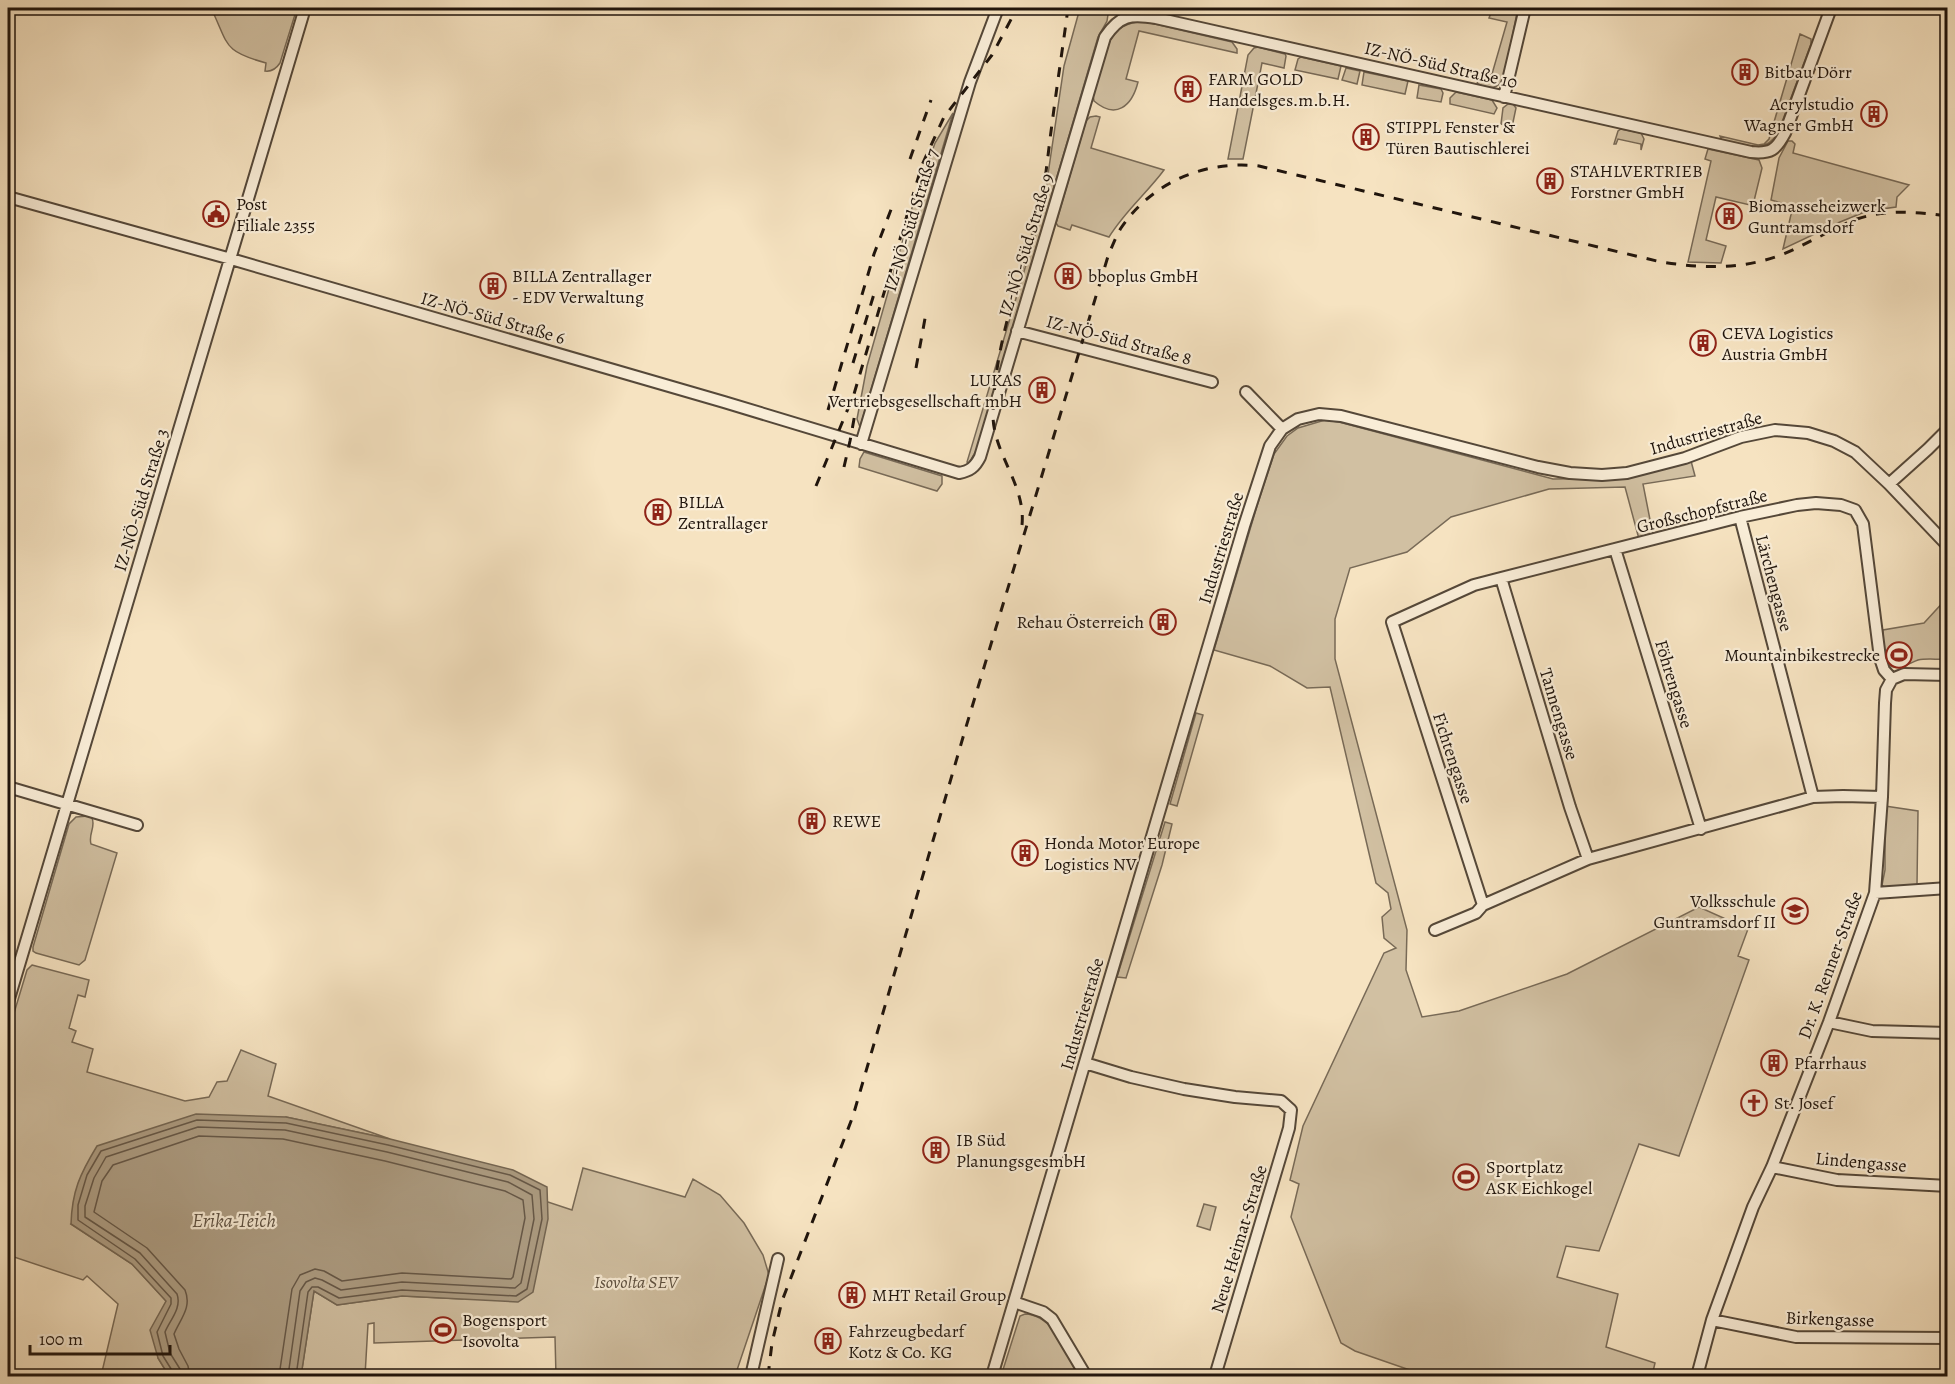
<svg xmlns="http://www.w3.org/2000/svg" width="1955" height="1384" font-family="Alegreya,serif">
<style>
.green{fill:#d1c0a2;stroke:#786a57;stroke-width:1.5}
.water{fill:#ad9d83;stroke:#746653;stroke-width:1.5}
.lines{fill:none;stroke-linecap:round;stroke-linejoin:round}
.shore{stroke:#665848;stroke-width:1.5}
.minor-casing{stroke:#554839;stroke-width:14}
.minor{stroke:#f9edd7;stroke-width:10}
.rail{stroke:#1f140c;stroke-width:3;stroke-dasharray:10 10;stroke-linecap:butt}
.labels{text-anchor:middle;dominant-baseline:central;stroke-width:4.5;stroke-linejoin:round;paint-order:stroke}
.street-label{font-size:18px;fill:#1f140c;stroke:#f9edd7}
.poi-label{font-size:18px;fill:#1f140c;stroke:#f9edd7;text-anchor:start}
.park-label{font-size:18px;font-style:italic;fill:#5d5040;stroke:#f9edd7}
.water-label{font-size:20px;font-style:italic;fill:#5f5242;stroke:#f9edd7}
</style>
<rect width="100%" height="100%" fill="#f6e3c1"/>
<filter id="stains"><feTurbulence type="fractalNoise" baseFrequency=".00333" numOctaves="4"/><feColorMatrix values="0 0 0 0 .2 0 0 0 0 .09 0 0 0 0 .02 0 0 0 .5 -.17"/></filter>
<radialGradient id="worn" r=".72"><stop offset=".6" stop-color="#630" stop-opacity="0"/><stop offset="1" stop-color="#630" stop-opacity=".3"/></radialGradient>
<path class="green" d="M211,8h86l-17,55c-4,6 -8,9 -15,8l1,-8c-44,-12 -37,-18 -55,-55z
M1080,8h29l-2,13 -9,16 -121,412 -8,14 -2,-1 76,-254 21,-142z
M1493,8h24v5l-13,64c-5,12 -14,13 -26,7l-3,-7 1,-3h16l15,-52 -18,-4z
M1137,22h9l86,20 5,7v4l-98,-22 -13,48 12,3c-6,24 -22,38 -44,19l-1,-6c6,-19 11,-53 26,-66 6,-4 12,-6 18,-7z
M1800,34l11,5v5l-33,89c-14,23 -35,12 -56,8l-2,-5 38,9 6,-1 5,-5z
M1258,47l27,7 1,2 -2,12 -22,-5 -19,96h-15l20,-104 6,-7z
M1301,57l40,9 -3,13 -43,-9 3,-11z
M1346,68l14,3 -3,13 -15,-4z
M1364,72l44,9 -3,13 -43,-9z
M1419,85l22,4 2,4 -2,9 -24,-4z
M1456,92l36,8 5,8 -3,6 -44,-10v-6z
M1508,104h5l3,4 -4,19 -11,-3 2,-16z
M953,113l-93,314 -3,-8 10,-53 45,-158 23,-65z
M1096,116l4,1 -9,31 73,22c-17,23 -39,41 -55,67l-37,-12 -2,5 -12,-4 -2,-3 30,-102 4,-4z
M1621,129l20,4 3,6 -3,11v-6l-23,-5 -2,5h-2l4,-13z
M1788,141h4l3,3 -2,9 116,32 -12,12 -1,10 -29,4 -27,11 -57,27 10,-43 -22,-6 8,-42z
M1708,149l51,11 3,8 -8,33 -4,4 -34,-8 -10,43 20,6 -5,17 -33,-1 23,-101 -6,-2z
M1325,420l14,2 214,57 72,-1 66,-17 4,15 -52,8 10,51 -14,4 -14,-52 -76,2 -98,28 -44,35 -57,16 -15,51v40l72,271 -1,40 16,47 37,-6 108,-37 132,-67 49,22 -10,27 11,4 -70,196 -40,-12 -40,107 -33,-5 -9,31 61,17 -12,53 49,16 -3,13h-225l-72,-25 -14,-8 -50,-126 8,-33 -9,-4 13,-54 81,-173 12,-5 -12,-10 -2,-21 9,-8 -3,-16 -12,-10 -46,-196 -23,1 -37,-22 -56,-16 43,-144 17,-52 13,-18 11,-8z
M864,452l78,24v8l-5,7 -78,-24 1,-8z
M1947,598v61c-8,1 -20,-1 -29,1 -6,2 -11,6 -18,7 -22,3 -17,-23 -17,-37l41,-7z
M1196,713l7,2 -26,91 -7,-2z
M1885,806l33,5 -1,74 -32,2 -3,-2 3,-15z
M88,816l4,2c4,9 -4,16 -1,26l26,9 -32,107 -6,5 -43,-12 -3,-2v-4l36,-123 7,-7z
M1165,822l7,2 -10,41 -36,113 -9,-1z
M32,965l57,15 -4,17 -7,-2 -9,33 7,3 -4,11 21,7 -6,23 98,29 24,-4 8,-15 10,-1 14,-31 35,14 -8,32 122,43 -104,-22 -215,107 61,40 34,37 -8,57 11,18h-68l17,-72 -31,-28 -4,4 -75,-25v-222l19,-63z
M583,1168l102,29 8,-18 27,16 24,28 19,32 6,20 -34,101h-179l-1,-39 -181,6v-20l-6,1 -3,52h-64l13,-85 23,14 65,-9 61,3 13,-121 96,32z
M1204,1204l12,3 -6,23 -13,-4z
M1025,1314c30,1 41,40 53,62h-77l19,-60z"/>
<path class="water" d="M196,1114l90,3 104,22 123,31 34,17 1,32 -15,73 -15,10 -116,-6 -65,9 -23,-14 -13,85h-132l-11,-18 -8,-28 16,-29 -34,-37 -61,-40c1,-33 9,-50 26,-78z"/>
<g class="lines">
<path class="shore" d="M173,1376v-4l-10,-16 -6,-24 14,-28v-6l-36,-39 -57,-39v-15l9,-30 14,-24 96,-31 89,3 102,22 122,30 30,15 2,29 -15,70 -11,7 -114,-6 -63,8 -21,-11h-6l-4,5 -12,84
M181,1376l-1,-7 -10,-16 -5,-21c5,-12 17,-24 12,-38l-37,-41 -55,-36v-11l9,-28 12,-21 92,-30 87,3 102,22 121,30 24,13 2,24 -13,64 -6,5 -113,-6 -61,8 -19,-10 -7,-2 -9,4 -6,9 -12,85
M190,1376l-2,-10 -9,-17 -5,-15c7,-16 18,-27 11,-44l-38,-42 -53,-36 8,-31 11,-16 86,-29 84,3 102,22 120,30 18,9 2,18 -12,59 -2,2 -109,-6 -60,8 -18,-10 -9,-2 -15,6 -8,14 -13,87"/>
<g class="minor-casing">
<path id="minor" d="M1504,97l21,-89
M8,197l223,62 493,143 235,71c11,-2 16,-6 21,-16l125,-420c15,-22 25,-23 51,-19l595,134c20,2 25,-2 34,-19l46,-125
M1017,331l195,51
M1246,392l36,37
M861,444l109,-362 28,-74
M1889,484l39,-35 20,-20
M1740,517l73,280
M1615,549l86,280
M1501,578l69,229 18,52
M1892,679l12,-5 44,1
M8,787l129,38
M1875,893l73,-5
M1483,905l-91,-283 82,-37 27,-7 239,-61 57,-12 19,-2 25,2 14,5 8,14 17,134 4,12 8,9
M1435,930l41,-17 7,-8 105,-46 225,-62 30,-1 39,1
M8,1002l297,-994
M1829,1022l43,9 76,2
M1085,1063l46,14 53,12 51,8 46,4 10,9 -2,18 -74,248
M1772,1167l65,13 111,6
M1014,1302l29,10 9,7 34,57
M1712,1320l84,17 152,1
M751,1376l27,-117
M992,1376l252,-850 26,-80 12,-17 16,-10 21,-5 22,2 197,51 32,6 32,2 25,-2 58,-15 56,-21 34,-7 33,3 26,8 21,11 34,32 59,62
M1697,1376l15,-56 41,-113 19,-40 57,-145 46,-129 7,-96 3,-94 1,-13 6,-11"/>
</g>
<use href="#minor" class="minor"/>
<path class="rail" d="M910,159l21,-59
M853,363l21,-69
M916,368l10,-55
M828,410l46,-156 18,-47
M844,467l6,-26 8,-44
M816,486l38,-92 68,-229 22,-48 48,-62 23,-43
M1022,525c4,-41 -30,-72 -29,-112 2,-73 28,-135 46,-203 7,-28 9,-58 13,-86 5,-39 11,-78 16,-116
M768,1376l4,-33 10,-42 71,-185 113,-389 143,-474c4,-8 7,-17 12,-25 31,-46 84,-68 138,-62l402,96c40,6 78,8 117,-6 27,-10 52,-27 79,-37 30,-10 60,-7 91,-3"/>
</g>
<defs>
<g id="building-ring" transform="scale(1.35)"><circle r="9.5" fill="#f9edd7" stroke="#8f2418" stroke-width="1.5"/><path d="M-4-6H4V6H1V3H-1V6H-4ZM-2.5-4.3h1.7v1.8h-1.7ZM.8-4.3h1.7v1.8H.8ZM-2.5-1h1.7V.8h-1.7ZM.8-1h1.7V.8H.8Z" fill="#8f2418"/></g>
<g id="civic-ring" transform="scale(1.35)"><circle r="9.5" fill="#f9edd7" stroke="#8f2418" stroke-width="1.5"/><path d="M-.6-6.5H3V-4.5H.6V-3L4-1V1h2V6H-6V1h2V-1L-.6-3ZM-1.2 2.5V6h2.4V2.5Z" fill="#8f2418"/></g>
<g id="stadium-ring" transform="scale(1.35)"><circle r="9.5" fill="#f9edd7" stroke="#8f2418" stroke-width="1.5"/><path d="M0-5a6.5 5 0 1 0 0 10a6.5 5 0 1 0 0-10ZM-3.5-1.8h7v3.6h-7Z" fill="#8f2418"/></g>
<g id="school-ring" transform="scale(1.35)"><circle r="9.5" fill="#f9edd7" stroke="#8f2418" stroke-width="1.5"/><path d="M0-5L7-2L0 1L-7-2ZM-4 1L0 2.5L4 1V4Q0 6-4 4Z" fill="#8f2418"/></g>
<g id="church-ring" transform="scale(1.35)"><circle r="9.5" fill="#f9edd7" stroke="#8f2418" stroke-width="1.5"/><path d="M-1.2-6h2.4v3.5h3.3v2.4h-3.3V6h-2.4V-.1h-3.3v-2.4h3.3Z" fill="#8f2418"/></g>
</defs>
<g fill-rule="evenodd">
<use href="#building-ring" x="1745" y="72"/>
<use href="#building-ring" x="1188" y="89"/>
<use href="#building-ring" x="1874" y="114"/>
<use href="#building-ring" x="1366" y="137"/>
<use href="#building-ring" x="1550" y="181"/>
<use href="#civic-ring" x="216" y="214"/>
<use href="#building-ring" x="1729" y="216"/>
<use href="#building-ring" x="1068" y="276"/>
<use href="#building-ring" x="493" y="286"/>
<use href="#building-ring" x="1703" y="343"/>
<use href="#building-ring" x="1042" y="390"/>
<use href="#building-ring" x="658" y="512"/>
<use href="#building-ring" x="1163" y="622"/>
<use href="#stadium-ring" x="1899" y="655"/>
<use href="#building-ring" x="812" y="821"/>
<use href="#building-ring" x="1025" y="853"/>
<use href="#school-ring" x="1795" y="911"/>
<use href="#building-ring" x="1774" y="1063"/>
<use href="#church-ring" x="1754" y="1103"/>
<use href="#building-ring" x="936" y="1150"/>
<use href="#stadium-ring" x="1466" y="1177"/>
<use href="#building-ring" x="852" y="1295"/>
<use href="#stadium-ring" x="443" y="1330"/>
<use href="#building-ring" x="828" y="1341"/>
</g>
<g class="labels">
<g class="street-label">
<text transform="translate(1441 65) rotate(13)">IZ-NÖ-Süd Straße 10</text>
<text transform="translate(911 220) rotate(-73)">IZ-NÖ-Süd Straße 7</text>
<text transform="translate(1026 245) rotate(-73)">IZ-NÖ-Süd Straße 9</text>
<text transform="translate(493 318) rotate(16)">IZ-NÖ-Süd Straße 6</text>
<text transform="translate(1119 340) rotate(15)">IZ-NÖ-Süd Straße 8</text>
<text transform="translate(1706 433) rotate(-16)">Industriestraße</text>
<text transform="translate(141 500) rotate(-73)">IZ-NÖ-Süd Straße 3</text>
<text transform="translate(1702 511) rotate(-14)">Großschopfstraße</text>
<text transform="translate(1221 548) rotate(-73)">Industriestraße</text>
<text transform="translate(1774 583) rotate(75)">Lärchengasse</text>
<text transform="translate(1674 684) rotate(73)">Föhrengasse</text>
<text transform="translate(1559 714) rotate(73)">Tannengasse</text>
<text transform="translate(1453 758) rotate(72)">Fichtengasse</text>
<text transform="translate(1830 965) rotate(-70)">Dr. K. Renner-Straße</text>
<text transform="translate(1082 1014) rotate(-74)">Industriestraße</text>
<text transform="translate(1861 1162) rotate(5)">Lindengasse</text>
<text transform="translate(1239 1239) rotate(-73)">Neue Heimat-Straße</text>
<text transform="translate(1830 1319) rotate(2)">Birkengasse</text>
</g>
<g class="poi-label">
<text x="1764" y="72">Bitbau Dörr</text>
<text x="1208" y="79">FARM GOLD<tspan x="1208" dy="21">Handelsges.m.b.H.</tspan></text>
<text x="1854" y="104" text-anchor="end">Acrylstudio<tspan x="1854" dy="21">Wagner GmbH</tspan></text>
<text x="1386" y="127">STIPPL Fenster &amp;<tspan x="1386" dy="21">Türen Bautischlerei</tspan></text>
<text x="1570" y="171">STAHLVERTRIEB<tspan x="1570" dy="21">Forstner GmbH</tspan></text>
<text x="236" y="204">Post<tspan x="236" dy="21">Filiale 2355</tspan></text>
<text x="1748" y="206">Biomasseheizwerk<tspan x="1748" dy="21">Guntramsdorf</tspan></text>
<text x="512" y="276">BILLA Zentrallager<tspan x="512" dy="21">- EDV Verwaltung</tspan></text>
<text x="1088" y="276">bboplus GmbH</text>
<text x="1722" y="333">CEVA Logistics<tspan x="1722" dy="21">Austria GmbH</tspan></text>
<text x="1022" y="380" text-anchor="end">LUKAS<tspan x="1022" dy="21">Vertriebsgesellschaft mbH</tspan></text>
<text x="678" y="502">BILLA<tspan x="678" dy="21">Zentrallager</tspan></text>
<text x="1144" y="622" text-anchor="end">Rehau Österreich</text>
<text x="1880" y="655" text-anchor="end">Mountainbikestrecke</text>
<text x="832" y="821">REWE</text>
<text x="1044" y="843">Honda Motor Europe<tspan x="1044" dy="21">Logistics NV</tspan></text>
<text x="1776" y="901" text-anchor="end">Volksschule<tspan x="1776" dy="21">Guntramsdorf II</tspan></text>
<text x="1794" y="1063">Pfarrhaus</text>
<text x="1774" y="1103">St. Josef</text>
<text x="956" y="1140">IB Süd<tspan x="956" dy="21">PlanungsgesmbH</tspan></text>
<text x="1486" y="1167">Sportplatz<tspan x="1486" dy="21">ASK Eichkogel</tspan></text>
<text x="872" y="1295">MHT Retail Group</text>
<text x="462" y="1320">Bogensport<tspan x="462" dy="21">Isovolta</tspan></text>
<text x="848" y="1331">Fahrzeugbedarf<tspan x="848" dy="21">Kotz &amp; Co. KG</tspan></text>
</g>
<g class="park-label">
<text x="636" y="1282">Isovolta SEV</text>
</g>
<g class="water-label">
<text x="234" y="1220">Erika-Teich</text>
</g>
</g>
<rect width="1955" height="1384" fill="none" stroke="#f6e3c1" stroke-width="30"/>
<rect x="9" y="9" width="1937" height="1366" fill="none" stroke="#1f140c" stroke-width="3"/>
<rect x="15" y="15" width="1925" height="1354" fill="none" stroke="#1f140c" stroke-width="1.5"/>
<path d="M30 1345v9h140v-9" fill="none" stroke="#1f140c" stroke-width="3"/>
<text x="39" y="1345" font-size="18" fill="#1f140c" stroke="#f9edd7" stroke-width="4.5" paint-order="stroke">100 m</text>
<rect width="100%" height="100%" filter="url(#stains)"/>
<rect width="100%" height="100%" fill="url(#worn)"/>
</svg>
